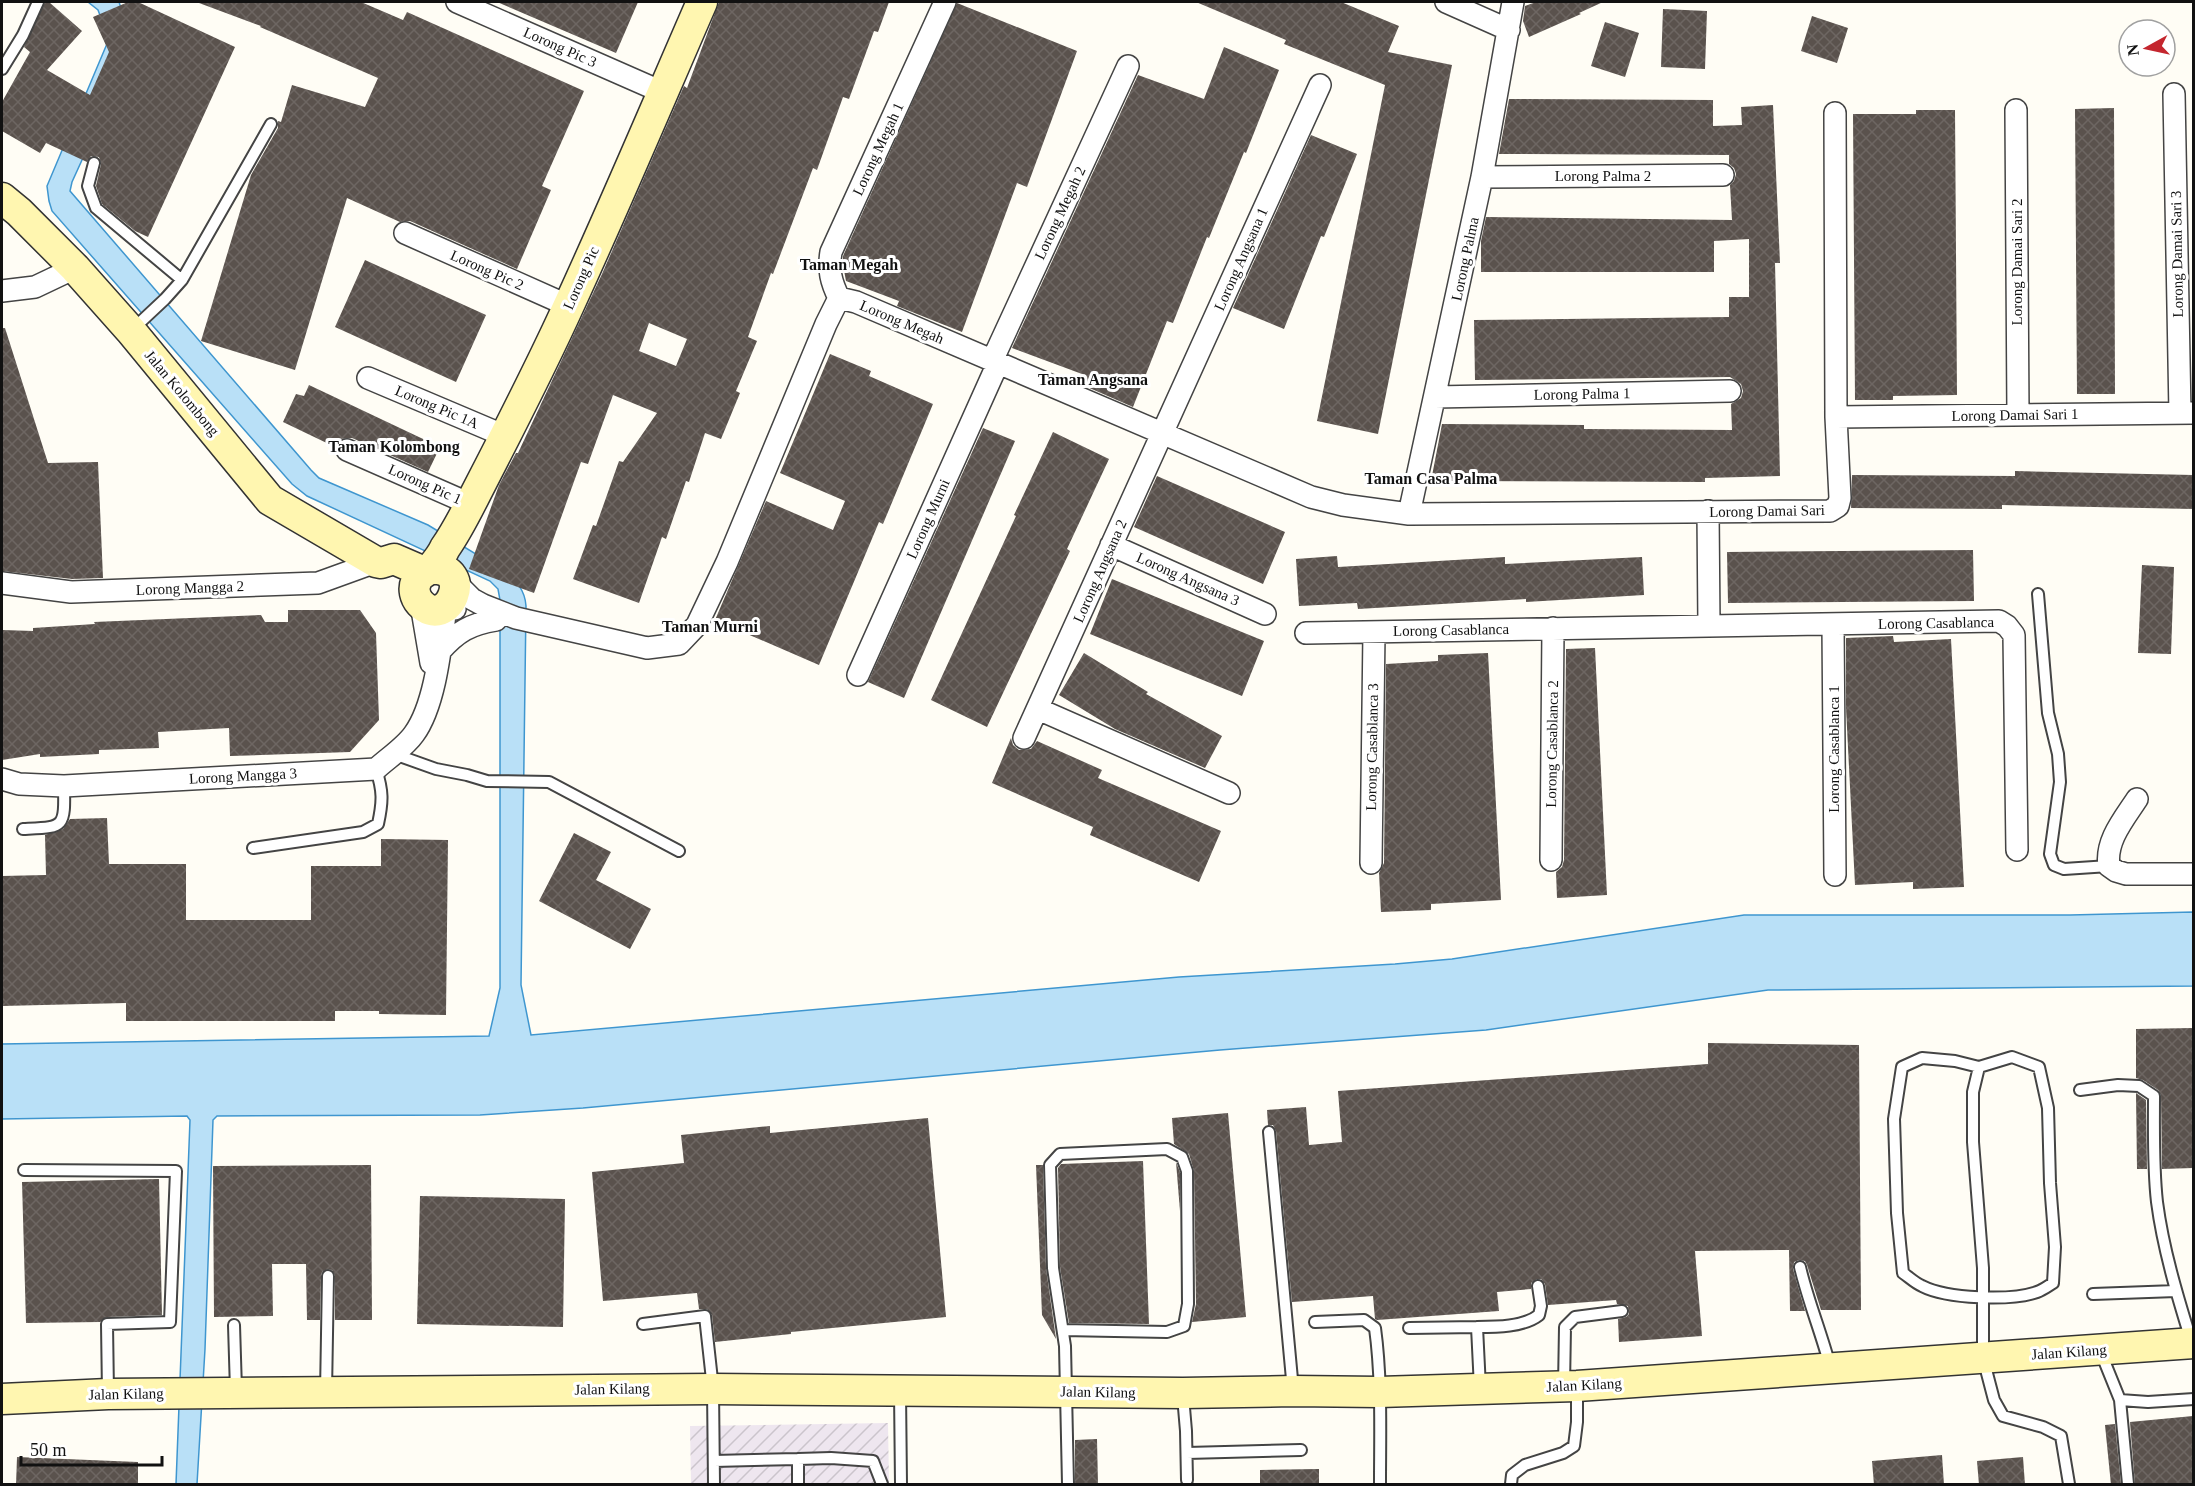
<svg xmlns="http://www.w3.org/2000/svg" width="2195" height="1486" font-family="'Times New Roman',serif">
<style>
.industrial{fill:url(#industrial-furrows)}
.water{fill:#b9e0f7;stroke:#3f96cf;stroke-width:1.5}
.building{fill:url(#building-cross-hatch);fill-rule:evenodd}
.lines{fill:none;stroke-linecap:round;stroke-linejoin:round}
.lane-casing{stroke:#444;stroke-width:14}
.street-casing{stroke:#444;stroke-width:24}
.secondary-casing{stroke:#333;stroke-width:33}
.lane{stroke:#fff;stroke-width:10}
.street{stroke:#fff;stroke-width:21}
.secondary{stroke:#fff6b0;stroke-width:30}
.labels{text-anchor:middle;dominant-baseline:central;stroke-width:6;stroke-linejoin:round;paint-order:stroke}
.street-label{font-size:15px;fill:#111;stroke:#fff}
.neighbourhood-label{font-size:16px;font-weight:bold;fill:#111;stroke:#fff}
</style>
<defs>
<pattern id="industrial-furrows" width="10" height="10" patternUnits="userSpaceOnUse" patternTransform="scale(1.5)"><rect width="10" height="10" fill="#eee6ef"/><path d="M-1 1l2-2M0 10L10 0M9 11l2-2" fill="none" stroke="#cbc4cc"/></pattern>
<pattern id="building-cross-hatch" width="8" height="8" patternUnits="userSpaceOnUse" patternTransform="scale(1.5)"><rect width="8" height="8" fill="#5a524d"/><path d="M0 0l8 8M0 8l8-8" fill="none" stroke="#6d6662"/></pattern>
</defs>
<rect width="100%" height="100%" fill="#fffdf5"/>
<path class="industrial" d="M888,1423l1,61h-198l-1,-58z"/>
<path class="water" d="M88,2h31l15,44 -62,136 -2,9 241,279 8,8 109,47 76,46c12,9 21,19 22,35l-5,379 10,50 648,-58 216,-13 57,-5 292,-44h326l123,-3v74l-425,4 -282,40 -266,20 -637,58 -103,7 -263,1 -4,4 -8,229 -8,135h-21l14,-364 -3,-4 -185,3v-75l487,-8 11,-48v-388l-2,-11 -8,-8 -183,-85 -15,-12 -240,-273 -3,-10 -2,-15 62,-147 -11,-29z"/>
<path class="building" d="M45,2h4l33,29 -35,39 43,25 19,-43 -16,-35 35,-15h10l97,45 -87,190 -13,-6 -33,-27 -6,-18 5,-22 -2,-7 -8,-1 -4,6 -41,-19 -6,10 -38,-22v-29l28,-50 -6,-5z
M200,2h161l42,18 4,-8 177,79 -42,95 9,4 -34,79 -107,-48 -10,1 -53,-24 -52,172 -94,-29 50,-166 27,-47v-7l3,1 11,-37 73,22 13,-29 -118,-51 1,-1 -62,-23z
M497,2h141l-22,51z
M719,2h170l-11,30 -4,-1 -25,68 -6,-2 -26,73 -4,-2 -40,106 -2,-1 -23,64 9,4 -21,50 4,2 -19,46 -16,-6 -16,49 -3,-1 -20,58 -4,-2 -23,66 -66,-24 20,-54 3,1 23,-65 4,1 34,-49 -44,-18 -25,69 -7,-2 -47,131 -65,-24 30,-84 17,-32h2l84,-179 82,-188 3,2zM649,323l38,16 -11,27 -37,-15z
M1196,2h145l58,24 -11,26 64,13 -74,369 -61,-13 68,-336 -101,-41 2,-4z
M1536,2h67l-24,11 2,1 -52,23 -6,-16 2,-15z
M957,3l120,48 -50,136 -10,-4 -55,149 -65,-26 2,-5 -53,-20 -3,-16v-9z
M1663,9l44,2 -2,58 -44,-2z
M1812,16l36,12 -11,35 -36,-12z
M1605,22l34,11 -14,44 -34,-11z
M1224,47l55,23 -33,83 -2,-1 -35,86 -2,-1 -34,86 -6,-2 -34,86 -55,-24 4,-9 -70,-26 126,-273 66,24z
M1509,99l204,1v26l29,-1 -1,-18 32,-2 7,158h-5l5,213 -75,2v4l-274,-1 11,-57 142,1v4l148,1 -1,-26 10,-6 2,-7 -2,-7 -11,-7 -255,3 -1,-60 255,-3v-20h20v-58l-35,2v31h-233v-31l5,-24 246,3 -2,-35 4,-4 2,-7 -2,-6 -5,-4v-9l-230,-1z
M2114,108l1,286h-38l-2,-285z
M1916,110h39l2,285 -64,1v4h-38l-2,-286h63z
M1311,135l46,19 -33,83 -3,-1 -37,93 -51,-21z
M365,260l121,55 -30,67 -121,-55z
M2,328h3l43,135 50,-1 5,116 -31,1 -70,-8z
M830,354l41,17 -2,5 64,28 -50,120 -4,-2 -60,143 -104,-45 51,-119 67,29 12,-29 -65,-28z
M309,385l131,62 -12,25 -76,-34 -12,1 -5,8 -52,-25 13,-28 8,2z
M983,428l32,13 -111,257 -36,-16z
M1053,432l56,27 -42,90 3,2 -83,176 -56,-27 85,-184 -2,-1z
M2015,471l178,4v34l-191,-4v4l-151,-1 1,-33 163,1z
M1157,476l128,56 -22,52 -129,-57z
M1973,550l1,51 -246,2 -1,-51z
M1337,556l1,11 167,-10v7l137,-7 2,38 -118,7v-3l-168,10 -1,-6 -58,3 -3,-47z
M2142,565l32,2 -3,87 -33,-1z
M1112,579l152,62 -22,55 -152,-62z
M288,610h72l16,23 3,87 -29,32 -120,4 -1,-28 -71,4 1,16 -60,2v4l-59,3v-3l-38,6v-130l31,1v-3l62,-4 -1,-2 167,-7 4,7h23z
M1893,636l1,6 57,-3 13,248 -51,2v-7l-58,3 -9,-177v-70z
M1595,648l12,247 -50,3 -1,-26 6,-5 2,-7 2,-211z
M1084,653l64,39 -2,2 76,42 -17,32 -90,-39 -56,-34z
M1488,653l13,247 -70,4v6l-50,2 -2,-39 5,-10 2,-199 52,-3v-6z
M1011,738l2,7 6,5 12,-1 6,-8 65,29 -4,8 123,53 -22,51 -109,-47 3,-8 -101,-44z
M107,818l2,46h77v56h125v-54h70v-27l67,1 -2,175 -67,-1v-3h-44v10h-209v-18l-124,3v-130l44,-1 -1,-40 18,-6 7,-10z
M574,833l37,19 -15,28 55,29 -21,40 -91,-48z
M2193,1028v140l-31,1 -1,-74 -3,-5 -15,-10 -7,-2v-49z
M1708,1043l151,2 2,265h-40l-14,-45 -2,-4 -6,-1 -5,2 -1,7 12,42h-15l-1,-61 -94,1 7,85 -83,6 -1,-23 8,-2 3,-3 -1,-8 -11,-2 -1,-4 -68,5 -3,-21 -4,-5h-4l-6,4v6l-34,3 2,19 -122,9 -2,-1 -2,-23 -81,6 -16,-171 -3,-6h-5l-1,-15 39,-3 3,38 33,-3 -4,-51 370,-27z
M2136,1093l10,7 1,69h-10z
M1228,1113l18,204 -54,5 4,-18 -2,-133 -5,-17 -15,-10 -2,-26z
M928,1118l18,199 -155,15v2l-76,8 -3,-27 -5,-6h-8l-2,-16 -94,8 -11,-129 92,-9 -3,-28 89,-9v7z
M1143,1161l6,163 -80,-1 -9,-56 -2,-99 3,-4z
M1176,1162l4,10v39z
M371,1165l1,155h-37v-44l-3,-6 -4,-1 -6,3 -1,4 -1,44h-13l-1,-56h-34l1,52 -59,1 -1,-151z
M1036,1165h7l3,103 10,71 -14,-24z
M159,1179l3,136 -55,2 -7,5 -74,1 -4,-141z
M420,1196l145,3 -2,128 -146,-3z
M2193,1416v69h-58l-5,-63z
M2115,1424l6,61h-10l-6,-60z
M1097,1439l1,46h-23v-45z
M1942,1455l2,30h-70l-2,-24z
M17,1457l121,5v23h-122z
M2023,1457l2,28h-46l-2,-24z
M1319,1469v16h-59v-15z"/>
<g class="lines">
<g class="lane-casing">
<path id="lane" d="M2,69l21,-34 15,-33
M94,163l-6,23 8,22 86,72
M133,329l32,-30 17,-19 89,-156
M2038,594l10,119 10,41 2,28 -10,72 4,11 10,4 45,-3
M394,754l42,15 31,6 20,6 62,1 130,69
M23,829c41,-2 42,0 41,-43
M253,848l110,-16 15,-8c5,-23 5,-33 -2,-55
M2012,1057l27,10 9,41 2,75 5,64 -2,36c-5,3 -10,7 -16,9 -26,9 -90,7 -115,-6 -7,-3 -13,-9 -19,-13l-6,-60 -3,-94 8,-52 20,-9 33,3 24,6z
M1979,1067l-6,25v50l10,126v90l11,42 9,16 40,11 18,9 8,48
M2080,1090l38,-5 21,1 15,10c0,36 -1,71 3,106 6,46 20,93 34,138
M1269,1132l24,258
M24,1170l152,1 -6,151 -63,2 1,69
M1800,1267c8,34 21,65 30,99
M2093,1294l83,-3
M1315,1322l49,-2 11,8c7,51 5,105 5,156
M643,1324l62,-8 8,73 1,95
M234,1325l2,65
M1409,1328l68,-1
M1063,1330l104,2 17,-6 4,-22 -1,-133 -5,-14 -15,-8 -107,5 -10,11 3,103 12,78 3,138
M2101,1353l19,47 28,2 46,-3
M1564,1386l1,-59 10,-10 47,-6
M1480,1388l-3,-61c19,0 47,0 62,-12l2,-9 -3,-20
M326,1392l2,-116
M900,1392l1,92
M1183,1396l3,35 1,49
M2120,1400l8,84
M1187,1453l114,-3
M714,1461l84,-2
M798,1484v-25l33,-1 42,3 9,23
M1511,1484l1,-9 13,-10 38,-12 11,-7 3,-24v-36"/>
</g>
<g class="street-casing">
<path id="street" d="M457,2l205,90
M1446,2l63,28
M2174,94l6,319
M2016,110l2,305
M1482,177l241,-2
M405,233l164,73
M2,291l33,-4 40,-19
M839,298c-8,-16 -11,-28 -8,-46l114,-250
M992,361l136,-295
M368,378l137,58
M1435,397l295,-6
M1836,417l358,-4
M347,450l123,54
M1708,511l1,115
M1409,514l73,-337 31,-175
M1111,545l154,69
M454,581l18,18 11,6 33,13 131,30 32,-4 18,-19 30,-63 99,-238 13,-26 17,4 455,195 32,8 66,9 421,-3 8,-5 2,-8 -4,-81 -1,-304
M2,583l69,9 247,-9 58,-21
M421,604l10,59
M1833,624l2,251
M1306,633l693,-12 8,5 7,9 3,215
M440,651c17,-19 30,-27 56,-31
M858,675l140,-312
M1038,709l191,84
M1024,738l296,-653
M2,779l17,5 45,2 312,-17c12,-11 29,-22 38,-35 22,-30 27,-91 32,-127l9,2
M2137,799c-13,20 -32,42 -28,67l7,5 10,3h68
M1551,860l2,-232
M1371,863l3,-231"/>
</g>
<g class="secondary-casing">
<path id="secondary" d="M2,198l17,14 56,56 56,63 139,169 106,62 5,1 13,-4 30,13
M430,569c47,-4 18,64 -10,34 -5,-6 -7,-14 -4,-21 3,-9 11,-10 16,-15 5,-6 10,-12 13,-19 12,-17 22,-37 31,-55 32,-62 64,-124 93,-188 46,-100 89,-202 133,-303
M2,1399l106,-5 605,-5 470,4 110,-2 86,1 198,-6 617,-43"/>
</g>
<use href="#lane" class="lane"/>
<use href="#street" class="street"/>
<use href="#secondary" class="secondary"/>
</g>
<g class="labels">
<g class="street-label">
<text transform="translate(560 47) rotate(24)">Lorong Pic 3</text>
<text transform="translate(878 149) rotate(-65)">Lorong Megah 1</text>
<text x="1603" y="176">Lorong Palma 2</text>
<text transform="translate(1060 213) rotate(-65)">Lorong Megah 2</text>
<text transform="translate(2177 254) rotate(-91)">Lorong Damai Sari 3</text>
<text transform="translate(1241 259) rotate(-66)">Lorong Angsana 1</text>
<text transform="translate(1465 259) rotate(-78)">Lorong Palma</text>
<text transform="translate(2017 262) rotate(-90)">Lorong Damai Sari 2</text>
<text transform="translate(487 270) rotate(24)">Lorong Pic 2</text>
<text transform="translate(581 278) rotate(-66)">Lorong Pic</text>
<text transform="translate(902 322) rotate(23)">Lorong Megah</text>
<text transform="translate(182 393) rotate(50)">Jalan Kolombong</text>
<text transform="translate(1582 394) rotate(-1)">Lorong Palma 1</text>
<text transform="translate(437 407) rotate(23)">Lorong Pic 1A</text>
<text transform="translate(2015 415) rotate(-1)">Lorong Damai Sari 1</text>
<text transform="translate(425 484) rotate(24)">Lorong Pic 1</text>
<text transform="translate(1767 511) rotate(-1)">Lorong Damai Sari</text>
<text transform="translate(928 519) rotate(-66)">Lorong Murni</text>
<text transform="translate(1100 571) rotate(-66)">Lorong Angsana 2</text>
<text transform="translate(1188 579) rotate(24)">Lorong Angsana 3</text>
<text transform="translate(190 588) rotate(-2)">Lorong Mangga 2</text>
<text transform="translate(1936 623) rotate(-1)">Lorong Casablanca</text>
<text transform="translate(1451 630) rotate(-1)">Lorong Casablanca</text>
<text transform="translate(1552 744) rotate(-89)">Lorong Casablanca 2</text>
<text transform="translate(1372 747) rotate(-89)">Lorong Casablanca 3</text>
<text transform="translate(1834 749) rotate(-90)">Lorong Casablanca 1</text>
<text transform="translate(243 776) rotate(-3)">Lorong Mangga 3</text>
<text transform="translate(2069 1352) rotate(-4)">Jalan Kilang</text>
<text transform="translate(1584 1385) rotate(-3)">Jalan Kilang</text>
<text transform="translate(612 1389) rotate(-1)">Jalan Kilang</text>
<text transform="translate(1098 1392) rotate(1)">Jalan Kilang</text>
<text transform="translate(126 1394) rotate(-1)">Jalan Kilang</text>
</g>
<g class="neighbourhood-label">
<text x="849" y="264">Taman Megah</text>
<text x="1093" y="379">Taman Angsana</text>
<text x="394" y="446">Taman Kolombong</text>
<text x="1431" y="478">Taman Casa Palma</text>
<text x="710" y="626">Taman Murni</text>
</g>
</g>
<rect width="2195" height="1486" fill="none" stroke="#111111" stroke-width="6"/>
<g transform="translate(2147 48) rotate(262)"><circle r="28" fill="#ffffff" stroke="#a0a0a0" stroke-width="1.5"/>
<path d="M0-4.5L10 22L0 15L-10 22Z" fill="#c4262e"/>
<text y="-9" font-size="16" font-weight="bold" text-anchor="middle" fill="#111111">N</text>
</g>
<path d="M21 1456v9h141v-9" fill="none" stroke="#111111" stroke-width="3"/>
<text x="30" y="1456" font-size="18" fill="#111111" stroke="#ffffff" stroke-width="4.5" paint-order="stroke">50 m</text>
</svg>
